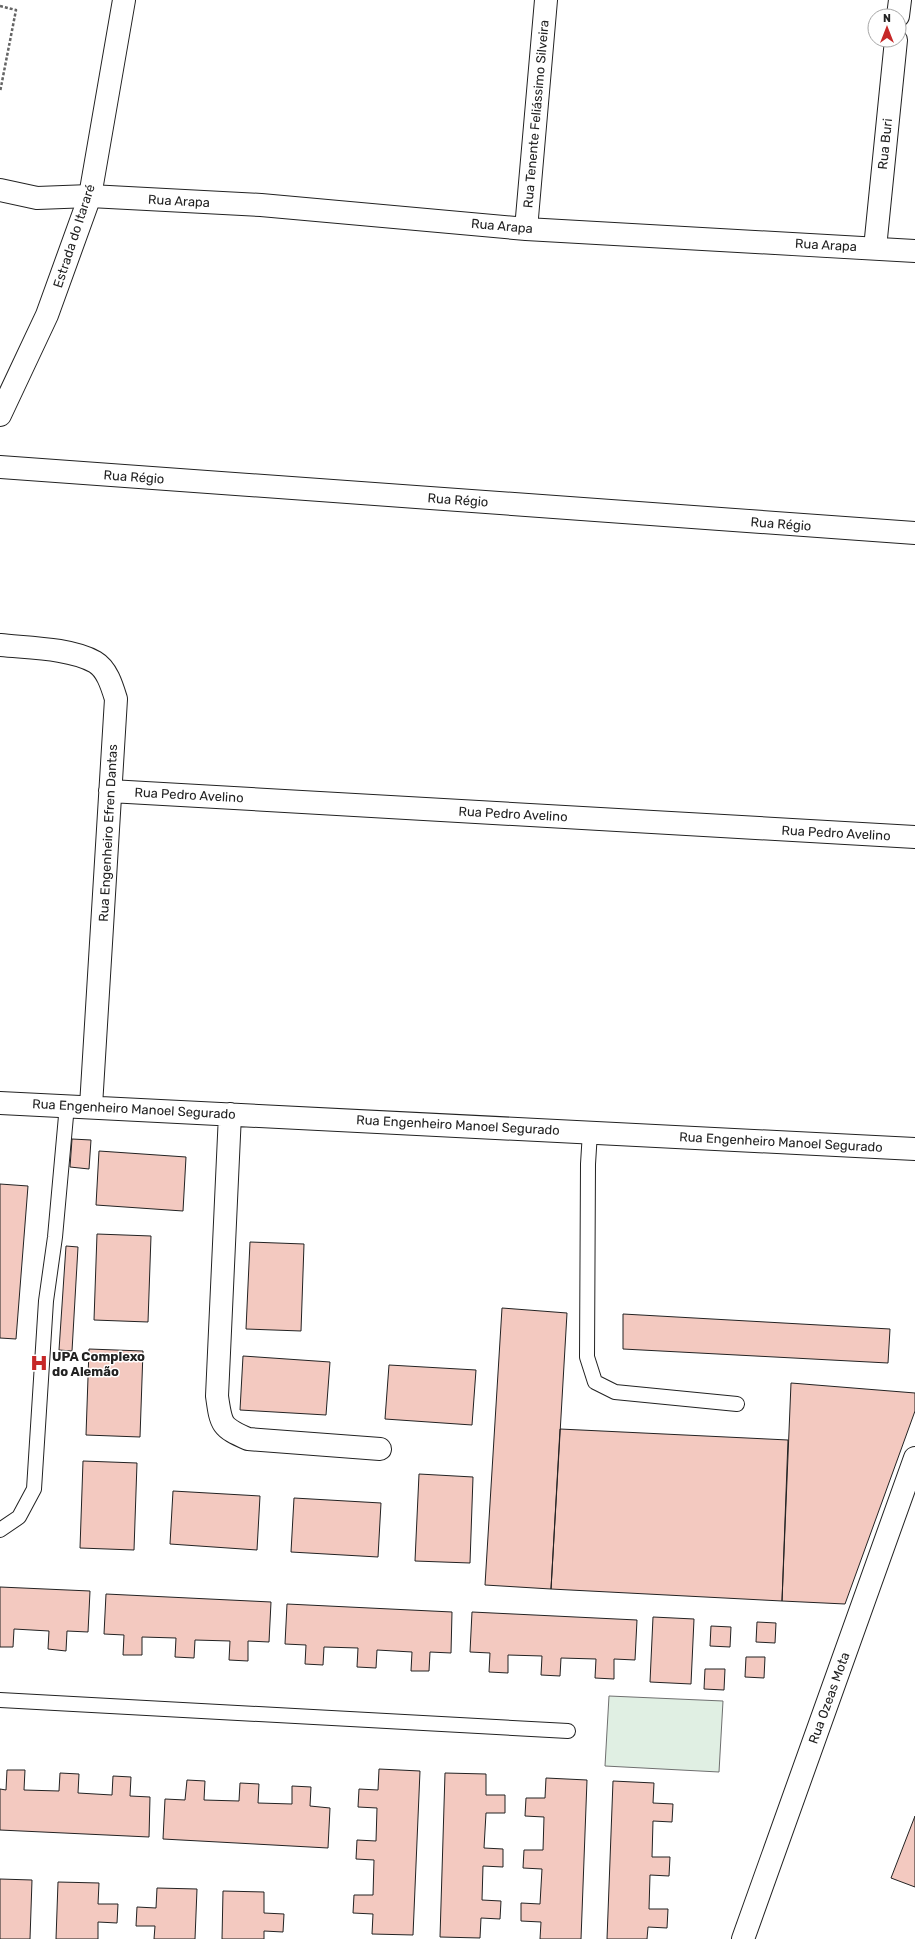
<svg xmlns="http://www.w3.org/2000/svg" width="915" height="1939" font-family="Rubik,sans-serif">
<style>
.green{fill:#e0efe3;stroke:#6f6f6f}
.building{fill:#f3c9c0;stroke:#222}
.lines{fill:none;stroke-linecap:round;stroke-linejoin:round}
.lane-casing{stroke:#222;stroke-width:16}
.street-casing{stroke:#222;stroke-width:24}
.primary-casing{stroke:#222;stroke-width:24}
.path{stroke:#646464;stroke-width:2.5;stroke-dasharray:3 2;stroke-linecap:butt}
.lane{stroke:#fff;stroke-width:14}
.street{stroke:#fff;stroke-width:22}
.primary{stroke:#fff;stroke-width:22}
.labels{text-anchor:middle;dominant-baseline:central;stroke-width:3;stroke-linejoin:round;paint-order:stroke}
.street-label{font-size:13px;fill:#222;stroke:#fff}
.poi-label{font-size:13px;font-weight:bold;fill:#222;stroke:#fff;text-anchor:start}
</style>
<rect width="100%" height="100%" fill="#fff"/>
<path class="green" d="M609,1696l114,5 -4,71 -114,-6z"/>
<path class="building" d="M72,1139l19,1 -2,29 -19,-2z
M99,1151l87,6 -3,54 -87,-6z
M0,1184l28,2 -12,153 -16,-1z
M97,1234l54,2 -3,86 -54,-2z
M250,1242l54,2 -3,87 -55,-2z
M66,1246l12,1 -6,104 -13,-1z
M502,1308l65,5 -16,276 -66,-4z
M623,1314l267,15 -2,34 -265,-14z
M89,1349l54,2 -3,86 -54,-2z
M243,1356l87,6 -4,53 -86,-5z
M389,1365l87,5 -4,55 -87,-6z
M791,1383l124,10v18l-70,193 -63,-3z
M560,1429l228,11 -6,161 -231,-12z
M83,1461l54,2 -3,87 -54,-2z
M419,1474l54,3 -3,86 -55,-2z
M173,1491l87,5 -3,54 -87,-6z
M294,1498l87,5 -3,54 -87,-5z
M0,1587l90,4 -2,41 -21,-1 -1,20 -18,-2 1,-18 -35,-2 -1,18h-13z
M106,1594l165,8 -2,40 -21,-1v20l-19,-1 1,-19 -35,-1 -1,18 -19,-1 1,-19 -34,-1v18h-19l1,-20 -20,-1z
M287,1604l165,8 -1,41 -21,-1 -1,19h-18l1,-19 -35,-2 -1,18 -19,-1 1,-19 -34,-1 -1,18 -18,-1 1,-19 -21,-1z
M472,1612l165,8 -2,40 -21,-1v20l-19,-1 1,-19 -35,-1 -1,18 -19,-1 1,-19 -34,-1v18l-19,-1 1,-19 -20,-1z
M653,1617l41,2 -3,65 -41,-2z
M757,1622l19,1 -1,20 -19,-1z
M711,1626l20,1 -1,20 -20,-1z
M746,1657h19l-1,21 -19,-1z
M705,1669h20l-1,21 -20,-1z
M379,1769l41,2 -7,164 -41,-1 1,-20 -20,-1 1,-18h19l1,-35 -18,-1 1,-19 19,1 1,-33 -19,-1 1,-18 19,1z
M7,1770h18l-1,20 35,1 1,-18 19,1 -1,19 34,2 1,-19 18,1 -1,19 20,1 -1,40 -149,-7v-41l6,1z
M445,1773l41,1v21h19v18h-19l-2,35 19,1v18l-20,-1 -1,34 19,1 -1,18 -19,-1 -1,20 -40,-1z
M546,1778l41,2 -6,159h-41l1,-17 -20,-1v-18l19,1 2,-35 -19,-1 1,-18h19l1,-33 -19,-1 1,-18h19z
M187,1780l18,1 -1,19 35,1 1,-18 19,1 -1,19 34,1v-18l19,1 -1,19 20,2 -2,40 -165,-9 2,-40 20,1z
M613,1781l41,2 -1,20 20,1 -1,18 -19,-1 -1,36h18l-1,19 -19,-1 -1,34h19l-1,19 -19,-1 -1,12h-40z
M915,1816v71l-24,-9z
M0,1879l32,1 -2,59h-30z
M58,1882l41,1 -1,21h20l-1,19 -19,-1v17h-42z
M157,1888l40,1 -2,50h-41l1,-13h-19l1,-19 19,1z
M223,1891l41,1v21l20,1 -1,18 -19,-1v8h-42z"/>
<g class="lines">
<g class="lane-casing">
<path id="lane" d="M590,1132l-2,32 -1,193 8,25 20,10 122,12
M0,1530l19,-13 15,-28 12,-188 9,-64 12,-132
M0,1700l568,31"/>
</g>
<g class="street-casing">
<path id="street" d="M898,16l2,-16
M0,190l37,8 53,-2 171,9 265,24 389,22
M526,229l20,-229
M875,248l21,-208
M0,467l915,66
M0,645c28,3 70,3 95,17 12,7 17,24 21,37l-25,407
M110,791l805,46
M0,1103l915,46
M230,1114l-13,282c4,29 4,31 31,43l132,10
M743,1939l172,-481"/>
</g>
<g class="primary-casing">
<path id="primary" d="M0,415l47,-100 43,-119 34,-196"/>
</g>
<path class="path" d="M0,6l16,4 -16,82"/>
<use href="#lane" class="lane"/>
<use href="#street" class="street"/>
<use href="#primary" class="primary"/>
</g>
<defs>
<g id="hospital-bare" transform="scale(1.38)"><path d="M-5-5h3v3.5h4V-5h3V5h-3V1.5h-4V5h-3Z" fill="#c62828" stroke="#fff" stroke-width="2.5" paint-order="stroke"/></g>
</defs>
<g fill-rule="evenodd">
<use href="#hospital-bare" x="39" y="1363"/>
</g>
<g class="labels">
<g class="street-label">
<text transform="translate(536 114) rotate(-85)">Rua Tenente Feliássimo Silveira</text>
<text transform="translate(885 144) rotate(-84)">Rua Buri</text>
<text transform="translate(179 201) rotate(3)">Rua Arapa</text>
<text transform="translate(502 226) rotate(5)">Rua Arapa</text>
<text transform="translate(74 236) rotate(-72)">Estrada do Itararé</text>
<text transform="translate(826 245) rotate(3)">Rua Arapa</text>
<text transform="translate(134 477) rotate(4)">Rua Régio</text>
<text transform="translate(458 500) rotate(4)">Rua Régio</text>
<text transform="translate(781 524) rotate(4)">Rua Régio</text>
<text transform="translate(189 795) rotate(3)">Rua Pedro Avelino</text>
<text transform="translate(513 814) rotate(3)">Rua Pedro Avelino</text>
<text transform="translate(108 833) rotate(-87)">Rua Engenheiro Efren Dantas</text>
<text transform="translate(836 833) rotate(3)">Rua Pedro Avelino</text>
<text transform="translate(134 1109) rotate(3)">Rua Engenheiro Manoel Segurado</text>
<text transform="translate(458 1125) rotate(3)">Rua Engenheiro Manoel Segurado</text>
<text transform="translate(781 1142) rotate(3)">Rua Engenheiro Manoel Segurado</text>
<text transform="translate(829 1698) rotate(-70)">Rua Ozeas Mota</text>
</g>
<g class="poi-label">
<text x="52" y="1356">UPA Complexo<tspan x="52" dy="15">do Alemão</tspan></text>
</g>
</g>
<g transform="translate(887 28)"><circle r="19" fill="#ffffff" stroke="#a7a7a7"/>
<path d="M0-3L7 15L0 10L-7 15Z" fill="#c62828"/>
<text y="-6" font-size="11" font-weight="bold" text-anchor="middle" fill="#222222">N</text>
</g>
</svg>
